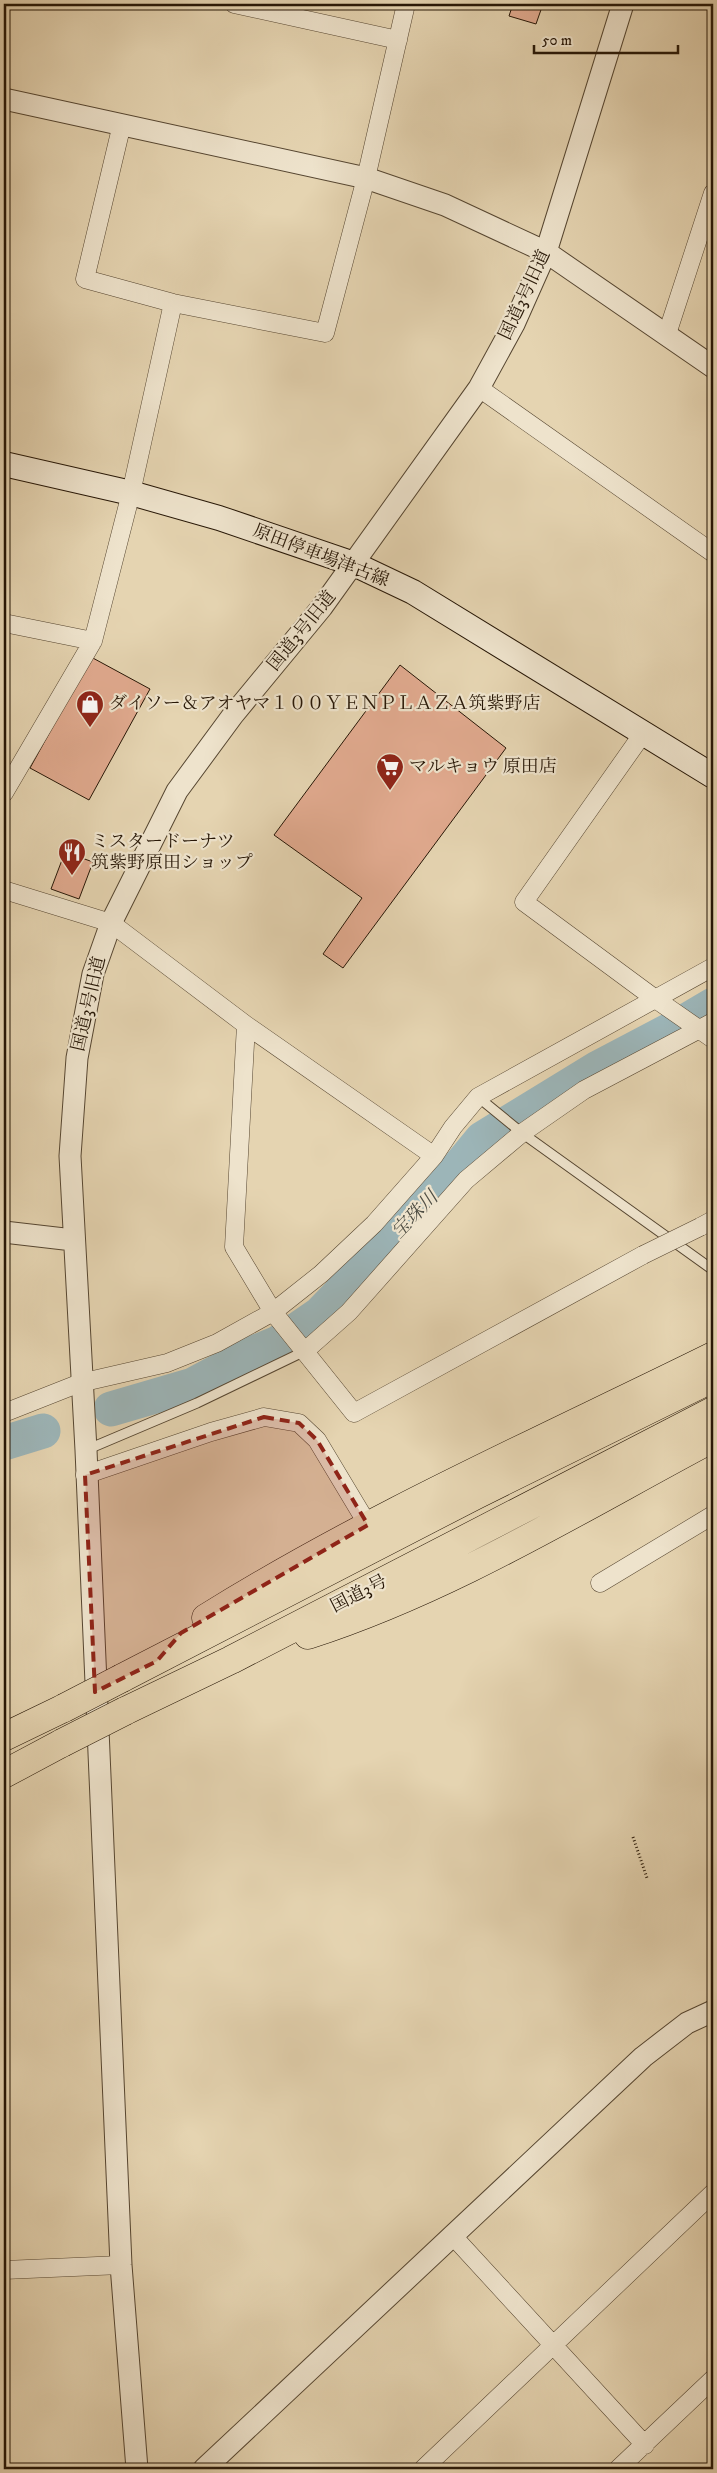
<svg xmlns="http://www.w3.org/2000/svg" width="717" height="2473" font-family="'IM FELL DW Pica','Noto Serif JP',serif">
<style>
.lines{fill:none;stroke-linecap:round;stroke-linejoin:round}
.river{stroke:#9cb5b8;stroke-width:35}
.building{fill:#e1aa8f;stroke:#261606}
.service-casing{stroke:#564631;stroke-width:11}
.minor-casing{stroke:#564631;stroke-width:19}
.tertiary-casing{stroke:#564631;stroke-width:23}
.secondary-casing{stroke:#261606;stroke-width:26}
.trunk-casing{stroke:#261606;stroke-width:29}
.path{stroke:#261606;stroke-width:3;stroke-dasharray:1 2.5;stroke-linecap:butt}
.service{stroke:#eee3cc;stroke-width:9}
.minor{stroke:#eee3cc;stroke-width:18}
.tertiary{stroke:#eee3cc;stroke-width:21}
.secondary{stroke:#eee3cc;stroke-width:24}
.trunk{stroke:#e5d4b1;stroke-width:28}
.minor-bridge-casing{stroke:#564631;stroke-width:19;stroke-linecap:butt}
.trunk-bridge-casing{stroke:#261606;stroke-width:29;stroke-linecap:butt}
.minor-bridge{stroke:#eee3cc;stroke-width:18}
.trunk-bridge{stroke:#e5d4b1;stroke-width:28}
.marked{fill:#8f2418;fill-opacity:0.2;stroke:#8f2418;stroke-width:4;stroke-dasharray:10 6;stroke-linejoin:round}
.labels{text-anchor:middle;dominant-baseline:central;stroke-width:4.5;stroke-linejoin:round;paint-order:stroke}
.street-label{font-size:18px;fill:#261606;stroke:#eee3cc}
.poi-label{font-size:18px;fill:#261606;stroke:#eee3cc;text-anchor:start}
.water-label{font-size:19px;font-style:italic;fill:#4f4e44;stroke:#eee3cc}
</style>
<rect width="100%" height="100%" fill="#e5d4b1"/>
<filter id="stains"><feTurbulence type="fractalNoise" baseFrequency=".004" numOctaves="4"/><feColorMatrix values="0 0 0 0 .2 0 0 0 0 .09 0 0 0 0 .02 0 0 0 .5 -.17"/></filter>
<radialGradient id="worn" r=".72"><stop offset=".6" stop-color="#630" stop-opacity="0"/><stop offset="1" stop-color="#630" stop-opacity=".3"/></radialGradient>
<g class="lines">
<path class="river" d="M111,1409l82,-24 58,-31 27,-11 42,-29 124,-129 38,-46 116,-71 76,-40 39,-23
M4,1443l39,-12"/>
</g>
<path class="building" d="M513,4h30l-7,20 -27,-8z
M91,657l59,32 -61,111 -59,-32z
M400,665l106,83 -163,220 -20,-14 39,-56 -88,-63z
M65,852l28,10 -14,37 -28,-10z"/>
<g class="lines">
<g class="service-casing">
<path id="service" d="M478,1097l44,36 191,137
M86,1450l111,-47 108,-52"/>
</g>
<g class="minor-casing">
<path id="minor" d="M234,4l164,36
M122,124l-37,155 88,24 152,30 41,-155 40,-174
M667,334l46,-141
M479,388l234,165
M4,623l89,18
M644,732l-120,170 130,96 59,41
M4,793l89,-152 38,-148 42,-190
M4,890l107,33 135,102 188,131
M246,1025l-12,222 39,65 81,101 289,-158
M700,1227l13,-7
M305,1351l44,-39 117,-132 56,-47 62,-43 129,-68
M4,1413l76,-30 87,-20 50,-20 56,-31 48,-38 53,-50 60,-68 19,-29 25,-30 235,-130
M85,1475l126,-43 53,-15 35,6 18,17 51,85
M600,1583l113,-68
M452,2235l193,210
M4,2270l117,-5
M423,2469l290,-276
M618,2469l95,-90"/>
</g>
<g class="tertiary-casing">
<path id="tertiary" d="M4,99l362,79 79,27 101,47 167,115
M4,1232l69,8
M137,2469l-16,-204 -35,-815 -16,-294 7,-98 16,-84 18,-51 66,-132 56,-76 89,-108 157,-219 35,-64 32,-72 77,-248
M204,2469l439,-412 44,-34 26,-12"/>
</g>
<g class="secondary-casing">
<path id="secondary" d="M4,464l127,29 88,25 135,46 59,28 300,184"/>
</g>
<g class="trunk-casing">
<path id="trunk" d="M206,1618c162,-101 337,-178 507,-262
M308,1635c143,-46 273,-127 405,-197
M122,1678l354,-183 237,-117
M125,1711l106,-51 482,-249
M4,1737l60,-29
M4,1774l58,-31"/>
</g>
<path class="path" d="M633,1837l14,41"/>
<use href="#service" class="service"/>
<use href="#minor" class="minor"/>
<use href="#tertiary" class="tertiary"/>
<use href="#secondary" class="secondary"/>
<use href="#trunk" class="trunk"/>
<g class="minor-bridge-casing">
<path id="minor-bridge" d="M643,1255l57,-28"/>
</g>
<g class="trunk-bridge-casing">
<path id="trunk-bridge" d="M64,1708l58,-30
M62,1743l63,-32"/>
</g>
<use href="#minor-bridge" class="minor-bridge"/>
<use href="#trunk-bridge" class="trunk-bridge"/>
</g>
<path class="marked" d="M264,1417l35,6 18,17 51,85 -187,108 -24,28 -62,31 -10,-217z"/>
<defs>
<g id="shop-pin" transform="scale(1.4375)"><path d="M0 17L-7.5 6A9.5 9.5 0 1 1 7.5 6Z" fill="#8f2418" stroke="#eee3cc"/><path d="M-5-2.5h2.3a2.7 3.5 0 0 1 5.4 0H5L5.5 6h-11ZM-1.5-2.5h3a1.5 2.3 0 0 0-3 0Z" fill="#fff"/></g>
<g id="supermarket-pin" transform="scale(1.4375)"><path d="M0 17L-7.5 6A9.5 9.5 0 1 1 7.5 6Z" fill="#8f2418" stroke="#eee3cc"/><path d="M-6-5.5h2.5l.6 2H6L4.5 2H-2.5L-4.4-4H-6ZM-1.5 3.2a1.3 1.3 0 1 0 .1 0ZM3 3.2a1.3 1.3 0 1 0 .1 0Z" fill="#fff"/></g>
<g id="restaurant-pin" transform="scale(1.4375)"><path d="M0 17L-7.5 6A9.5 9.5 0 1 1 7.5 6Z" fill="#8f2418" stroke="#eee3cc"/><path d="M-5-6h1v4h1v-4h1v4h1v-4h1v5L-1.5 .5V6h-2V.5L-5-1ZM5-6V6H3V1.5H1.5Q1.5-4 5-6Z" fill="#fff"/></g>
</defs>
<g fill-rule="evenodd">
<use href="#shop-pin" x="90" y="704"/>
<use href="#supermarket-pin" x="390" y="767"/>
<use href="#restaurant-pin" x="72" y="852"/>
</g>
<g class="labels">
<g class="street-label">
<text transform="translate(525 295) rotate(-65)">国道3号旧道</text>
<text transform="translate(321 556) rotate(21)">原田停車場津古線</text>
<text transform="translate(302 631) rotate(-51)">国道3号旧道</text>
<text transform="translate(89 1004) rotate(-77)">国道3号旧道</text>
<text transform="translate(359 1594) rotate(-27)">国道3号</text>
</g>
<g class="poi-label">
<text x="109" y="704">ダイソー＆アオヤマ１００ＹＥＮＰＬＡＺＡ筑紫野店</text>
<text x="409" y="767">マルキョウ 原田店</text>
<text x="91" y="842">ミスタードーナツ<tspan x="91" dy="21">筑紫野原田ショップ</tspan></text>
</g>
<g class="water-label">
<text transform="translate(415 1215) rotate(-46)">宝珠川</text>
</g>
</g>
<rect width="717" height="2473" fill="none" stroke="#e5d4b1" stroke-width="20"/>
<rect x="5" y="5" width="707" height="2463" fill="none" stroke="#261606" stroke-width="2.5"/>
<rect x="10" y="10" width="697" height="2453" fill="none" stroke="#261606"/>
<path d="M534 45v8h144v-8" fill="none" stroke="#261606" stroke-width="2.5"/>
<text x="542" y="45" font-size="15" fill="#261606" stroke="#eee3cc" stroke-width="4" paint-order="stroke">50 m</text>
<rect width="100%" height="100%" filter="url(#stains)"/>
<rect width="100%" height="100%" fill="url(#worn)"/>
</svg>
